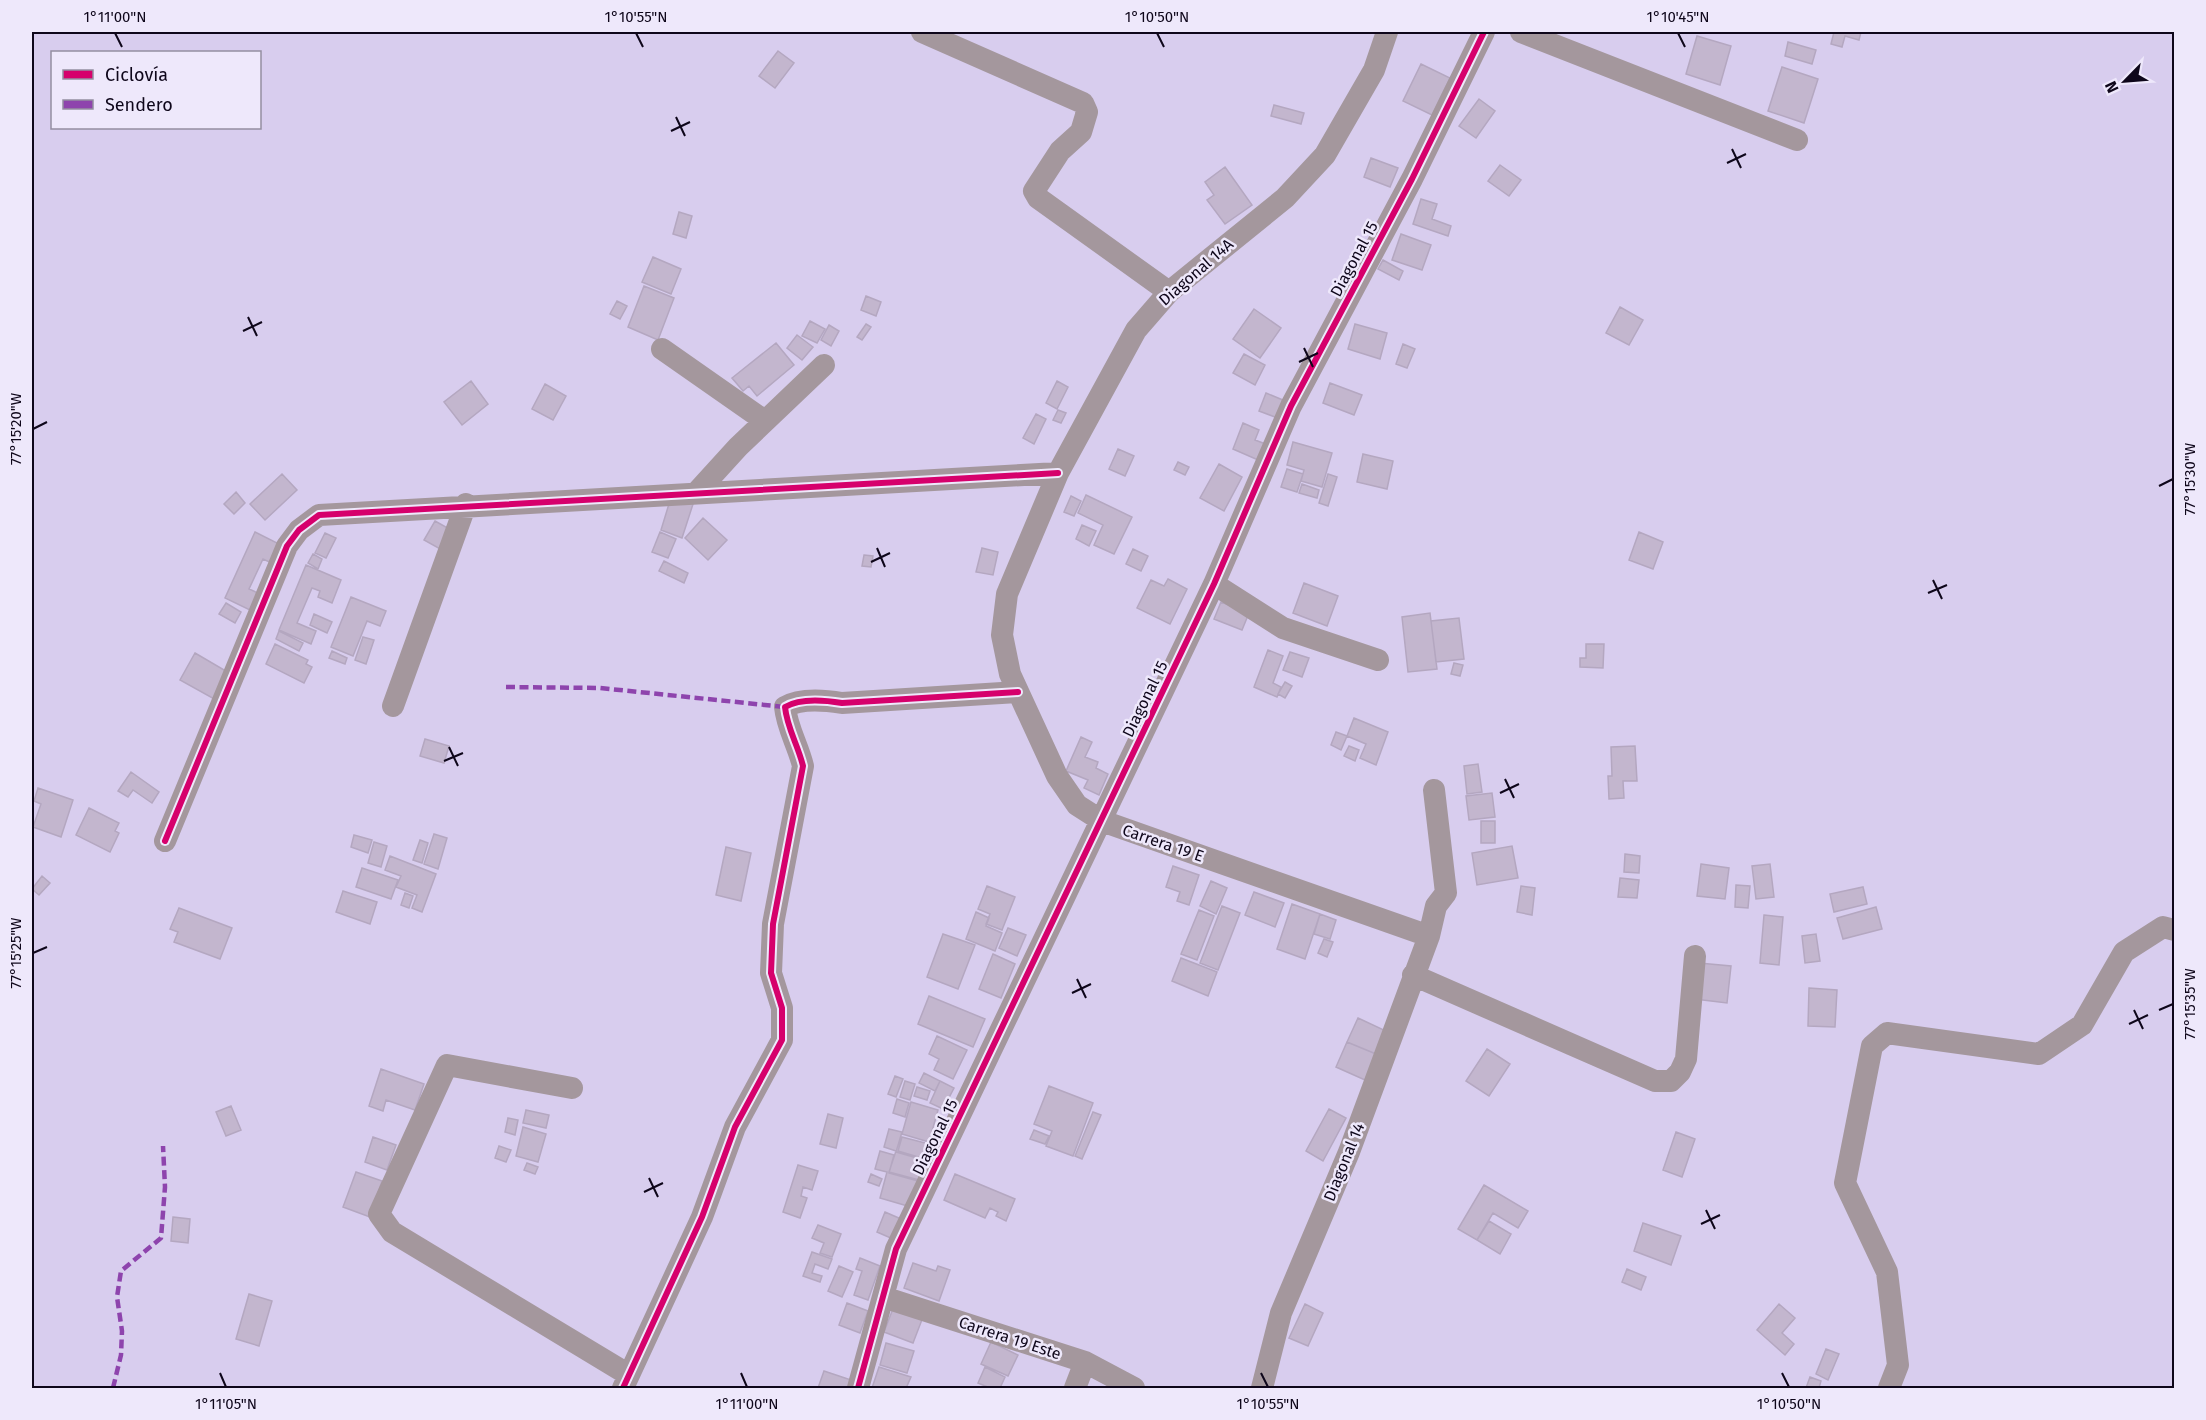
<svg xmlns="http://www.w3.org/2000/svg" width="2206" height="1420" font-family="'Fira Sans',sans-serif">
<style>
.building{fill:#c3b6ce;stroke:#b4a7c0;stroke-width:1.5}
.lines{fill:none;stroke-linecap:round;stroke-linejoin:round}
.minor{stroke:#a4979d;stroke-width:22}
.quiet{stroke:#8e44ad;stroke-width:4.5;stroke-dasharray:9 4.5;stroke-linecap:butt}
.cycleway-casing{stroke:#eee8fb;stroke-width:10}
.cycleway{stroke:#d6006c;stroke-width:6}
.ticks{fill:none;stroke:#0e061a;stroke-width:2}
.labels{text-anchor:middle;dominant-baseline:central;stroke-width:5;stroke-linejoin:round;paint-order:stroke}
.street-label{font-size:16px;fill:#0e061a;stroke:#eee8fb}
.neatline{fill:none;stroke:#0e061a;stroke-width:2}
.ticks-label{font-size:15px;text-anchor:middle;fill:#0e061a}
</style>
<rect width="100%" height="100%" fill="#d8cdee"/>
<path class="building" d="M1834,32h27l-2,8 -14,-4 -3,11 -11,-3z
M1697,36l34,10 -11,39 -34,-11z
M1788,42l28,8 -4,14 -27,-8z
M778,51l16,12 -19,25 -16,-12z
M1421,64l29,14 -18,37 -29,-14z
M1782,67l36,12 -14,44 -36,-12z
M1479,99l16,12 -19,27 -17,-12z
M1274,105l30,8 -3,11 -30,-8z
M1371,158l27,10 -8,19 -26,-10z
M1500,165l21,15 -12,16 -21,-15z
M1225,167l27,38 -27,19 -18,-24 7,-5 -9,-13z
M1421,199l16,5 -5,15 19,7 -3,10 -35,-12z
M679,212l13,4 -6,22 -13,-4z
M1401,234l30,11 -9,25 -30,-10z
M653,257l28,12 -10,25 -29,-12z
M1383,260l20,11 -4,9 -21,-11z
M644,286l30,12 -16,42 -30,-13z
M866,296l15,6 -5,14 -15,-6z
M617,301l10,5 -7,13 -10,-5z
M1620,307l23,13 -14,25 -23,-12z
M1254,309l27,19 -21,30 -27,-19z
M810,321l15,8 -8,14 -15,-7z
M866,324l5,3 -9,13 -5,-3z
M1355,324l32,9 -7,26 -32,-10z
M829,325l10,6 -8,15 -10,-6z
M797,335l16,12 -11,13 -15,-12z
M776,343l18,22 -37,31 -8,-10 -6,5 -11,-13z
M1403,344l12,5 -8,19 -11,-4z
M1244,354l21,11 -10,20 -22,-12z
M471,381l17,23 -26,21 -18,-23z
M1057,381l11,6 -11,22 -11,-6z
M1330,383l32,12 -8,20 -31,-12z
M545,384l21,12 -13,24 -21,-11z
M1266,393l24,10 -7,17 -24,-9z
M1058,410l8,3 -5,10 -8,-3z
M1036,414l10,5 -12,25 -11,-6z
M1243,423l16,7 -4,10 16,6 -6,17 -32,-14z
M1293,442l39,11 -10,34 -21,-6 3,-11 -17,-5z
M1118,449l16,7 -9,20 -16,-7z
M1363,454l30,7 -6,28 -30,-7z
M1178,462l11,5 -4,8 -11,-5z
M1219,464l23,13 -18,34 -24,-13z
M1287,469l16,5 -6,18 -16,-5z
M282,474l15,16 -32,30 -15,-16z
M1328,474l9,3 -9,29 -9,-3z
M1302,484l17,6 -2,8 -18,-5z
M236,492l9,11 -11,11 -10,-10z
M672,494l22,7 -12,37 -21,-8z
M1086,495l46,22 -18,37 -20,-9 9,-20 -25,-12z
M1071,496l10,5 -7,15 -10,-4z
M703,518l24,22 -19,20 -23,-22z
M435,521l18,10 -11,19 -18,-10z
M1082,525l14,6 -7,15 -13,-7z
M255,532l30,15 -9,18 -13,-6 -14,30 11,5 -8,17 -27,-13z
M660,532l16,7 -8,19 -16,-6z
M1639,532l24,10 -10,27 -24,-9z
M325,533l11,5 -10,20 -11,-5z
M982,548l16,4 -5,23 -17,-3z
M1133,549l15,7 -7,15 -15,-7z
M313,554l9,5 -4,10 -10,-6z
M864,555l9,1 -2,11 -9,-1z
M664,561l24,12 -4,10 -25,-12z
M306,565l35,15 -9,23 -14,-6 2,-6 -8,-3 -15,35 19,8 -5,13 -32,-14z
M1168,579l19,10 -17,35 -33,-16 14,-28 13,6z
M1304,583l34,13 -11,30 -34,-13z
M351,597l35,14 -6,15 -13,-5 -14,35 -22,-9z
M1221,602l28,11 -7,17 -28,-11z
M226,603l15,9 -6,11 -16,-9z
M1430,613l7,56 -29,3 -6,-55z
M314,614l18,8 -5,11 -17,-8z
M1459,618l5,41 -28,3 -5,-41z
M279,631l24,12 -4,8 -23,-12z
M363,637l11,3 -8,24 -11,-4z
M275,644l33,16 -2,4 6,3 -8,16 -38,-19z
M1586,644h18l-1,24 -23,-1v-9h6z
M1268,650l15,6 -10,27 8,4 -4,10 -23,-10z
M332,651l15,7 -2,6 -16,-6z
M1290,652l19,6 -7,19 -19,-7z
M195,653l36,21 -15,26 -36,-20z
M1454,663l9,2 -3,11 -9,-2z
M1285,682l7,4 -7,12 -7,-4z
M1354,718l34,14 -12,33 -16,-7 6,-14 -19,-8z
M1336,732l11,4 -6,14 -10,-5z
M1081,737l11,5 -7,15 13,5 -2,6 12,6 -9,21 -15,-7 4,-8 -22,-9z
M425,739l24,7 -5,17 -24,-7z
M1349,746l10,4 -4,11 -11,-5z
M1635,746l2,35h-14l1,17 -15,1 -1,-23h4l-1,-29z
M1478,764l4,28 -15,2 -3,-28z
M131,772l28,20 -7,11 -19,-13 -5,7 -10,-6z
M38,788l35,12 -12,37 -28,-10 8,-23 -7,-3z
M1492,793l3,24 -26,3 -3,-24z
M89,808l30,15 -4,8 4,2 -9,19 -34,-17z
M1481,821h14v22h-14z
M434,834l13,4 -9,31 -14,-5z
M354,835l18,5 -4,13 -17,-6z
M420,840l8,3 -6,20 -9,-3z
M374,842l13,4 -6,21 -13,-4z
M1512,846l6,32 -41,7 -5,-32z
M726,847l25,6 -10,48 -25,-6z
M1625,854l15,2 -1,17 -15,-1z
M390,856l46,18 -14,38 -10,-4 5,-13 -21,-8 5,-11 -16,-6z
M1701,864l28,4 -4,31 -28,-3z
M1770,864l4,33 -18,2 -4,-33z
M1173,866l26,9 -10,30 -12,-4 3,-9 -14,-5z
M362,868l36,12 -7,19 -35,-12z
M42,876l8,7 -11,12 -7,-6z
M1620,878l19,2 -2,18 -19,-1z
M1211,881l16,7 -11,26 -16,-8z
M1736,885l14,1 -2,22 -13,-1z
M987,886l28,11 -13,33 -16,-6 4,-10 -12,-5z
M1521,886l14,2 -3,27 -15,-3z
M1863,887l4,17 -33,8 -4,-18z
M343,891l34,11 -7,22 -34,-12z
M1254,892l30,11 -9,24 -30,-12z
M405,893l8,3 -4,12 -8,-3z
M1292,904l28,10 -15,45 -28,-10z
M1222,906l18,7 -22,57 -18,-7z
M1876,907l6,22 -39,10 -6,-21z
M179,908l53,20 -12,31 -46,-17 4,-10 -8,-3z
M1199,910l15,6 -17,44 -16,-6z
M976,912l13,6 -3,8 16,7 -7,18 -29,-12z
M1320,914l16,6 -6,19 -16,-5z
M1764,915l19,2 -4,48 -19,-2z
M1008,928l18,7 -9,21 -18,-8z
M943,934l32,11 -17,44 -31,-12z
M1816,934l4,27 -15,2 -3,-27z
M1324,939l9,3 -6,15 -9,-4z
M993,954l22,10 -14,34 -22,-9z
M1181,958l36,14 -9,24 -36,-15z
M1699,963l32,3 -4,37 -32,-4z
M1809,988l28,2 -2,37 -27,-1z
M929,996l56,23 -12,28 -55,-23z
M1358,1018l28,13 -10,23 -29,-12z
M937,1036l30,14 -14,29 -19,-9 5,-11 -10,-5z
M1347,1042l29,12 -11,26 -29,-13z
M1487,1049l23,15 -21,32 -23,-15z
M381,1069l43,15 -9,26 -29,-10 -3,11 -14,-5z
M924,1073l16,8 -5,10 -16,-8z
M895,1076l8,3 -7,18 -8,-3z
M905,1081l10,3 -5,16 -10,-3z
M940,1081l14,7 -11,21 -13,-6z
M1049,1086l44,17 -20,53 -27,-10 6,-15 -18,-7z
M917,1087l13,4 -3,9 -13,-4z
M897,1099l12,4 -4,14 -12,-4z
M911,1102l27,8 -9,32 -27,-8z
M231,1106l10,24 -15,6 -10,-24z
M1329,1109l17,9 -23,43 -17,-10z
M526,1110l23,5 -3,13 -23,-5z
M1093,1112l8,3 -19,44 -7,-3z
M828,1114l15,4 -7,30 -16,-4z
M508,1118l10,2 -3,15 -10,-3z
M523,1127l23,7 -8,28 -22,-6z
M889,1129l13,3 -6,20 28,8 -5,20 -30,-8 7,-21 -12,-4z
M1034,1130l15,6 -4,8 -15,-5z
M1676,1132l19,7 -13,38 -19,-7z
M373,1137l23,8 -9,25 -22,-8z
M902,1137l27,7 -4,15 -27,-8z
M499,1146l12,4 -5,12 -11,-4z
M880,1151l14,4 -5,18 29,8 -7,26 -31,-9 7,-26 -12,-3z
M527,1163l11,4 -3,7 -11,-4z
M798,1165l20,6 -6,19 -9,-3 -2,9 6,2 -7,20 -17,-6z
M356,1172l26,9 -12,36 -27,-10z
M871,1174l11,5 -3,7 -11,-4z
M955,1174l60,25 -9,22 -10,-5 2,-4 -8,-4 -5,10 -41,-18z
M1484,1185l44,26 -10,17 -25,-15 -16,27 -19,-11z
M885,1212l16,7 -8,20 -16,-7z
M173,1217l17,2 -2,24 -17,-2z
M1489,1221l22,13 -11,20 -23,-14z
M1643,1223l38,13 -10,29 -37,-14z
M818,1225l23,9 -9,23 -12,-4 4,-10 -12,-5z
M812,1252l20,7 -4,10 -13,-5 -3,9 10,3 -2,6 -17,-6z
M860,1258l20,8 -12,34 -14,-5 8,-24 -6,-2z
M913,1263l23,8 2,-5 12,4 -11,31 -35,-13z
M839,1266l14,6 -11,25 -14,-6z
M1627,1269l19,8 -5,13 -19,-8z
M249,1294l23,7 -13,45 -23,-7z
M847,1303l21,8 -8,22 -21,-8z
M1305,1304l18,9 -15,33 -19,-8z
M1779,1304l16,14 -13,15 12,11 -9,11 -28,-25z
M894,1306l29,11 -10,26 -29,-11z
M991,1342l27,13 -10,21 -27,-12z
M886,1343l28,8 -7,22 -27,-8z
M1826,1349l13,5 -11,26 -12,-6z
M879,1367l32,10 -4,9 4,2h-39z
M985,1367l20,10 -5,11h-10l-12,-5z
M824,1371l27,9 -2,8h-31z
M1810,1377l11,4 -2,7h-13z"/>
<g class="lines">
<path class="minor" d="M922,32l161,71 4,9 -6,20 -21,19 -26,40 4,7 131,94
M1387,32l-13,38 -49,85 -40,43 -116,94 -33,38 -78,143 -51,121 -5,41 8,39 47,102 20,29 25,16 327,115
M1521,32l276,108
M662,349l103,72
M697,492l41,-45 86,-82
M1214,584l69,44 95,32
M393,706l73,-202
M165,841l122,-295 12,-16 20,-15 739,-42
M1413,975l242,106h16l9,-9 6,-13 9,-103
M572,1088l-125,-23 -68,149 13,18 237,143
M883,1297l202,65 49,26
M623,1388l79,-171 33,-90 47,-87v-32l-11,-35 2,-49 30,-158c-5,-21 -16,-38 -18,-59 15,-9 39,-7 57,-4l176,-11
M858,1388l38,-139 318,-665 77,-178 121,-227 72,-147
M1075,1388l10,-26
M1262,1388l19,-75 68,-161 80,-216 7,-30 10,-13 -12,-103
M1889,1388l9,-23 -11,-93 -42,-89 27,-137 15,-13 152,21 43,-29 42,-73 39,-25 11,3"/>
<path class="quiet" d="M506,687l94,1 185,19
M113,1388l8,-33 1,-24 -5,-34 4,-26 40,-33 4,-51 -2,-41"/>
<g class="cycleway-casing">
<path id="cycleway" d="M165,841l122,-295 12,-16 20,-15 739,-42
M623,1388l79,-171 33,-90 47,-87v-32l-11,-35 2,-49 30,-158c-5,-21 -16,-38 -18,-59 15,-9 39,-7 57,-4l176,-11
M858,1388l38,-139 318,-665 77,-178 121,-227 72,-147"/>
</g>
<use href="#cycleway" class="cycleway"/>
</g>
<path class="ticks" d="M115,33l7,14M636,33l7,14M1157,33l7,14M1678,33l7,14M676,117l9,19M671,131l19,-9M1732,149l9,19M1727,163l19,-9M248,317l9,19M243,331l19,-9M1304,348l9,19M1299,362l19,-9M33,429l14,-7M2159,486l14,-7M877,548l8,19M871,562l19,-9M1933,580l9,19M1928,593l19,-8M449,747l9,19M444,761l19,-8M1505,779l9,19M1500,793l19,-9M33,953l14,-6M1077,979l9,19M1072,993l19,-9M2134,1010l9,19M2159,1010l14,-6M2129,1024l19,-9M649,1178l9,19M644,1192l19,-9M1706,1210l9,19M1701,1224l19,-9M220,1373l6,14M741,1373l6,14M1261,1373l7,14M1782,1373l7,14"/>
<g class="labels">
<g class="street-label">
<text transform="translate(1354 259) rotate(-62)">Diagonal 15</text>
<text transform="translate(1196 272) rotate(-41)">Diagonal 14A</text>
<text transform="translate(1145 699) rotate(-64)">Diagonal 15</text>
<text transform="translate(1163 843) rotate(19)">Carrera 19 E</text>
<text transform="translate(935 1137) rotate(-64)">Diagonal 15</text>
<text transform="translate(1344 1162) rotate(-68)">Diagonal 14</text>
<text transform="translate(1010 1338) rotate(18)">Carrera 19 Este</text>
</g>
</g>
<rect width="2206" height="1420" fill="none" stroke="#eee8fb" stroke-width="66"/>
<rect x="51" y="51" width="210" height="78" fill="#eee8fb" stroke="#948ea1" stroke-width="1.5"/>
<rect x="63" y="70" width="30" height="9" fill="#d6006c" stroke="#948ea1" stroke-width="1.5"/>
<text x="105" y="81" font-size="18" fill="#0e061a">Ciclovía</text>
<rect x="63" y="100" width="30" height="9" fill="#8e44ad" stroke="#948ea1" stroke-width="1.5"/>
<text x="105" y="111" font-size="18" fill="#0e061a">Sendero</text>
<g transform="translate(2125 81) rotate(245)" stroke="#eee8fb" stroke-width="4.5" paint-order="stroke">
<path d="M0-4.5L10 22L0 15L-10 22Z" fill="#0e061a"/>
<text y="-9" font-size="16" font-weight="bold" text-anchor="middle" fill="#0e061a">N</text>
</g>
<rect x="33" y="33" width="2140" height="1354" class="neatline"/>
<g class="ticks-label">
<text x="115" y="22">1°11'00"N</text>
<text x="636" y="22">1°10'55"N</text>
<text x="1157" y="22">1°10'50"N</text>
<text x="1678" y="22">1°10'45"N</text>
<text transform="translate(16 429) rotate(-90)" y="5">77°15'20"W</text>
<text transform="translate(2190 479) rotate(-90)" y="5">77°15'30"W</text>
<text transform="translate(16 953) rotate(-90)" y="5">77°15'25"W</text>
<text transform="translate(2190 1004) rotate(-90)" y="5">77°15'35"W</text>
<text x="226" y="1409">1°11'05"N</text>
<text x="747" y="1409">1°11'00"N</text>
<text x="1268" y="1409">1°10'55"N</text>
<text x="1789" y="1409">1°10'50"N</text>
</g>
</svg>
